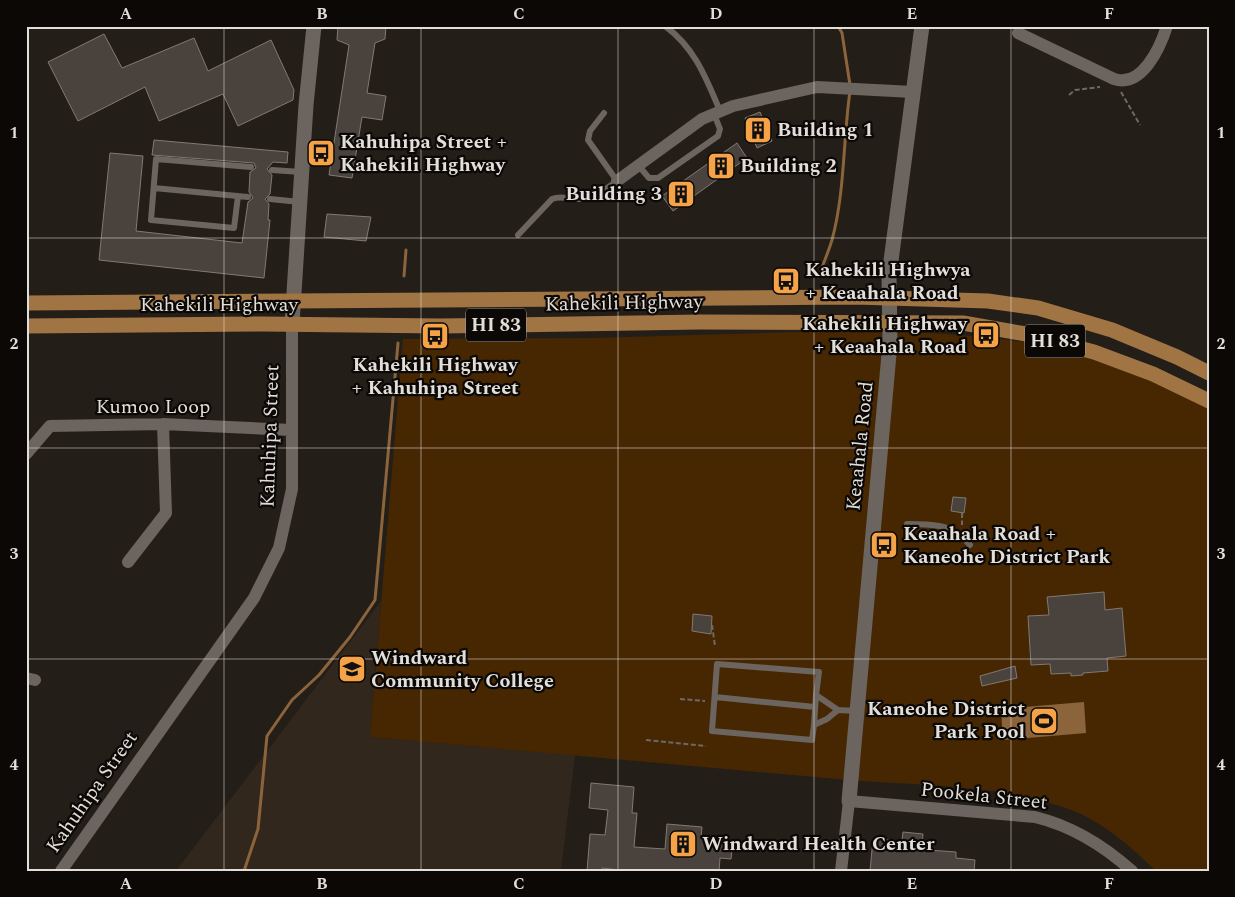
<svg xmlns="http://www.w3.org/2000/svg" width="1235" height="897" font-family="Spectral,serif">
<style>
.built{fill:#32271d}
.green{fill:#462702}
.water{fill:#8c643c}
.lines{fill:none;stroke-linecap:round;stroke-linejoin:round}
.stream{stroke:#8c643c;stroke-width:3}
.building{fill:#4a433d;stroke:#817972}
.path{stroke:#6e6964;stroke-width:2;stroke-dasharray:5 2.5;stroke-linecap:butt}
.service{stroke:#6c645e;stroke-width:6}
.minor{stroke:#6c645e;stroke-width:12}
.tertiary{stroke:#6c645e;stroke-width:15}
.primary{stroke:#a17444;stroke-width:15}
.grid{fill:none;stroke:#e2deda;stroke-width:1;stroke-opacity:0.55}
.labels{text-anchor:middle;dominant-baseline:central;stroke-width:4.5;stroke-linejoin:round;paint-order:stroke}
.shield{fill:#0b0806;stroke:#a29e9a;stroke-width:1}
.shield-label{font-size:19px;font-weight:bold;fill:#e2deda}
.poi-label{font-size:20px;font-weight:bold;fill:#e2deda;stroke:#0b0806;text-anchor:start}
.street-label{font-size:20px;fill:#e2deda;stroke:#0b0806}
.neatline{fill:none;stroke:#e2deda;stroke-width:2}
.grid-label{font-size:16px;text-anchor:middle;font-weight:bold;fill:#e2deda}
</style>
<rect width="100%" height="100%" fill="#241e18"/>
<path class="built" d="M381,601l-11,136 205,18 -14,116h-385z"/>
<path class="green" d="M865,330c73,3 147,6 218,23 45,10 85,34 126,54v464h-53c-28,-27 -56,-52 -93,-64 -73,-24 -151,-21 -226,-28 -156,-14 -312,-28 -467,-42l33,-398 190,-1z"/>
<path class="water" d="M1084,702l2,31 -83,7 -2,-31z"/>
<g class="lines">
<path class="stream" d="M838,26l4,7 8,52
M404,276l2,-26
M818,277c5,-12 10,-24 14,-37 13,-48 11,-100 18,-149
M244,871l14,-42 9,-93 25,-36 27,-25 31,-38 25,-37 23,-257"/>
</g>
<path class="building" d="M338,26h48l-1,13 -10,4 -8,50 19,3 -4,24 -20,-3 -10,61 -23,-3 20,-130 -12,-5z
M104,34l18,34 72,-30 14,33 63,-31 23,50 -1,10 -55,26 -15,-32 -64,27 -14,-34 -67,34 -30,-59z
M760,112l12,29 -15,7 -12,-30z
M154,140l134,12 -1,11 -14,-1 -6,7 5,6 -2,19 -5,5 4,5 -1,16h2l-6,58 -165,-18 11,-107 33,3 -7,75 106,12 6,-41 5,-4 -4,-6 1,-20 6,-4 -2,-5 -102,-8z
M737,143l10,15 -74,53 -11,-15z
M327,214l44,3 -5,24 -42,-4z
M953,497l13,1 -2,15 -13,-2z
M1104,592l1,18 17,-2 4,48 -19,2 1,13 -25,2v2l-12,1v-3l-20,1 -1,-10 -19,1 -3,-49 21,-1 -2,-18z
M693,614l19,2 -1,18 -19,-3z
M1015,666l2,12 -35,8 -2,-10z
M591,783l43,4 -2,26h5l-3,34 31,2 2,-25 35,3 -1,11 32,3 -2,18 -11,-1 -1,13h-90l-27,-3v3h-15l3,-37 15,1 3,-25 -19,-2z
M903,832l20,2 -1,11h7l-1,5 28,2v6l19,2 -1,11h-104l3,-32 29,2z"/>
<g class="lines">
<path class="path" d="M1121,92l19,33
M1069,95l6,-5 25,-3
M962,513v12
M712,625l3,21
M680,699l25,2
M646,740l60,6"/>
<path class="service" d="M665,26c30,22 41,52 55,85
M638,165l11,13h9l60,-42 2,-7 -6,-15
M272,170l29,2
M154,188l94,9
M238,196l-4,32 -83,-8 5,-61 95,8
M270,199l30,3
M518,235l34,-36c9,-4 16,0 25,0 16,1 27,-9 40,-18l-29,-41 2,-9 14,-18
M907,524c28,1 43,-2 63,21
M715,697l100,10
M838,710l-11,9 -13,6 -2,15 -100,-9 5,-67 102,8 -3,23 22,15 18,1
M814,725l2,-30"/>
<path class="minor" d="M1018,33l96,46c28,9 46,-31 53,-53
M617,181l85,-62 31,-13 84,-19 96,5
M26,454l24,-28 113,-2 128,6
M128,562l38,-49 -3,-89
M26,678l9,2
M61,871l193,-273 25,-50 13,-59v-165
M841,871l8,-70 186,16c37,9 68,28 97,54"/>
<path class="tertiary" d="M292,324l14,-219 8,-79
M849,801l41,-458 -1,-67 33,-250"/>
<path class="primary" d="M26,303l829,-6 133,4 50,7 74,22 65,27 32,16
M26,326l237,-2 178,2 259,-4 263,1 63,11 68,18 59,22 56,27"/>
</g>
<path class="grid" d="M224,26v845M421,26v845M618,26v845M814,26v845M1011,26v845M26,238h1183M26,448h1183M26,659h1183"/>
<defs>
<g id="building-square" transform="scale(1.4375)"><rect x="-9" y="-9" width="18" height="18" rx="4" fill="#f6a247" stroke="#0b0806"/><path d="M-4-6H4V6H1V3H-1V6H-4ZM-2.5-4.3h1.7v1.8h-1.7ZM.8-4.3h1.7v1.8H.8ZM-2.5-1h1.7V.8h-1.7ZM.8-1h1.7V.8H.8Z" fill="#111"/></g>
<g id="bus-square" transform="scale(1.4375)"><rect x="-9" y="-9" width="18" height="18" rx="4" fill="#f6a247" stroke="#0b0806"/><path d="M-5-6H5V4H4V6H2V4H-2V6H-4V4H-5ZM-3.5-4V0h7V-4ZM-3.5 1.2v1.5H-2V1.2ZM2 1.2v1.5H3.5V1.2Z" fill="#111"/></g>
<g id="university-square" transform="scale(1.4375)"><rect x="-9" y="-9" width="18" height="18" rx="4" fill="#f6a247" stroke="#0b0806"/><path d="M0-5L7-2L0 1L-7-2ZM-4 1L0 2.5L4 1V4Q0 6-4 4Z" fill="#111"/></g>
<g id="stadium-square" transform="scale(1.4375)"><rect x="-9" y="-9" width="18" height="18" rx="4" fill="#f6a247" stroke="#0b0806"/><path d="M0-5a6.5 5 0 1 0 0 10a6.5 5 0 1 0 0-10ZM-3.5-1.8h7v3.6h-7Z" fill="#111"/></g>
</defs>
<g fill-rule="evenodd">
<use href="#building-square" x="758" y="130"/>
<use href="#bus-square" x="321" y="153"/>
<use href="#building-square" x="721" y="166"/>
<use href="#building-square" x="681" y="194"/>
<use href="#bus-square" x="786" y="281"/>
<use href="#bus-square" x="986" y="335"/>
<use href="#bus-square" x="435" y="336"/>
<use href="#bus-square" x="884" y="545"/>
<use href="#university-square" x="352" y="669"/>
<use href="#stadium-square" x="1044" y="721"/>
<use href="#building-square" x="683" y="844"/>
</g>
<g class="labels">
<g class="shield">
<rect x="466" y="308.5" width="60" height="33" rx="4"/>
<rect x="1025" y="324.5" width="60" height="33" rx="4"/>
</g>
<g class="shield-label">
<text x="496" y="325">HI 83</text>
<text x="1055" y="341">HI 83</text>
</g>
<g class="poi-label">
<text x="777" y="130">Building 1</text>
<text x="340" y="142">Kahuhipa Street +<tspan x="340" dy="23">Kahekili Highway</tspan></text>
<text x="740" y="166">Building 2</text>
<text x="662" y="194" text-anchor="end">Building 3</text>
<text x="805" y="270">Kahekili Highwya<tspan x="805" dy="23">+ Keaahala Road</tspan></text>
<text x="967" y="324" text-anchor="end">Kahekili Highway<tspan x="967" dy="23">+ Keaahala Road</tspan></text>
<text x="435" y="365" text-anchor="middle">Kahekili Highway<tspan x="435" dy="23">+ Kahuhipa Street</tspan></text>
<text x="903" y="534">Keaahala Road +<tspan x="903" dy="23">Kaneohe District Park</tspan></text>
<text x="371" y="658">Windward<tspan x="371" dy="23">Community College</tspan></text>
<text x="1025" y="709" text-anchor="end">Kaneohe District<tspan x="1025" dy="23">Park Pool</tspan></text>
<text x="702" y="844">Windward Health Center</text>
</g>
<g class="street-label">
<text transform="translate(624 303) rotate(-1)">Kahekili Highway</text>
<text x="219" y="305">Kahekili Highway</text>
<text x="153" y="407">Kumoo Loop</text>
<text transform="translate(270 436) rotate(-88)">Kahuhipa Street</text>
<text transform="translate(860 446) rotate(-84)">Keaahala Road</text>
<text transform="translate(92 792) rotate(-55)">Kahuhipa Street</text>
<text transform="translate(984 796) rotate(6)">Pookela Street</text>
</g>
</g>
<rect width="1235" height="897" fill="none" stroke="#0b0806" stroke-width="55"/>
<rect x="28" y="28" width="1180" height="842" class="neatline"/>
<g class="grid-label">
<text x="126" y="19">A</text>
<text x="322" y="19">B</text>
<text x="519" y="19">C</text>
<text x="716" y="19">D</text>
<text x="912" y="19">E</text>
<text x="1109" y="19">F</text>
<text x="14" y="138">1</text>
<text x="1221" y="138">1</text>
<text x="14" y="349">2</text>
<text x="1221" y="349">2</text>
<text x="14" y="559">3</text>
<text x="1221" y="559">3</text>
<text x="14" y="770">4</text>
<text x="1221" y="770">4</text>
<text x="126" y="889">A</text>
<text x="322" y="889">B</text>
<text x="519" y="889">C</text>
<text x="716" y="889">D</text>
<text x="912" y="889">E</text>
<text x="1109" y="889">F</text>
</g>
</svg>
